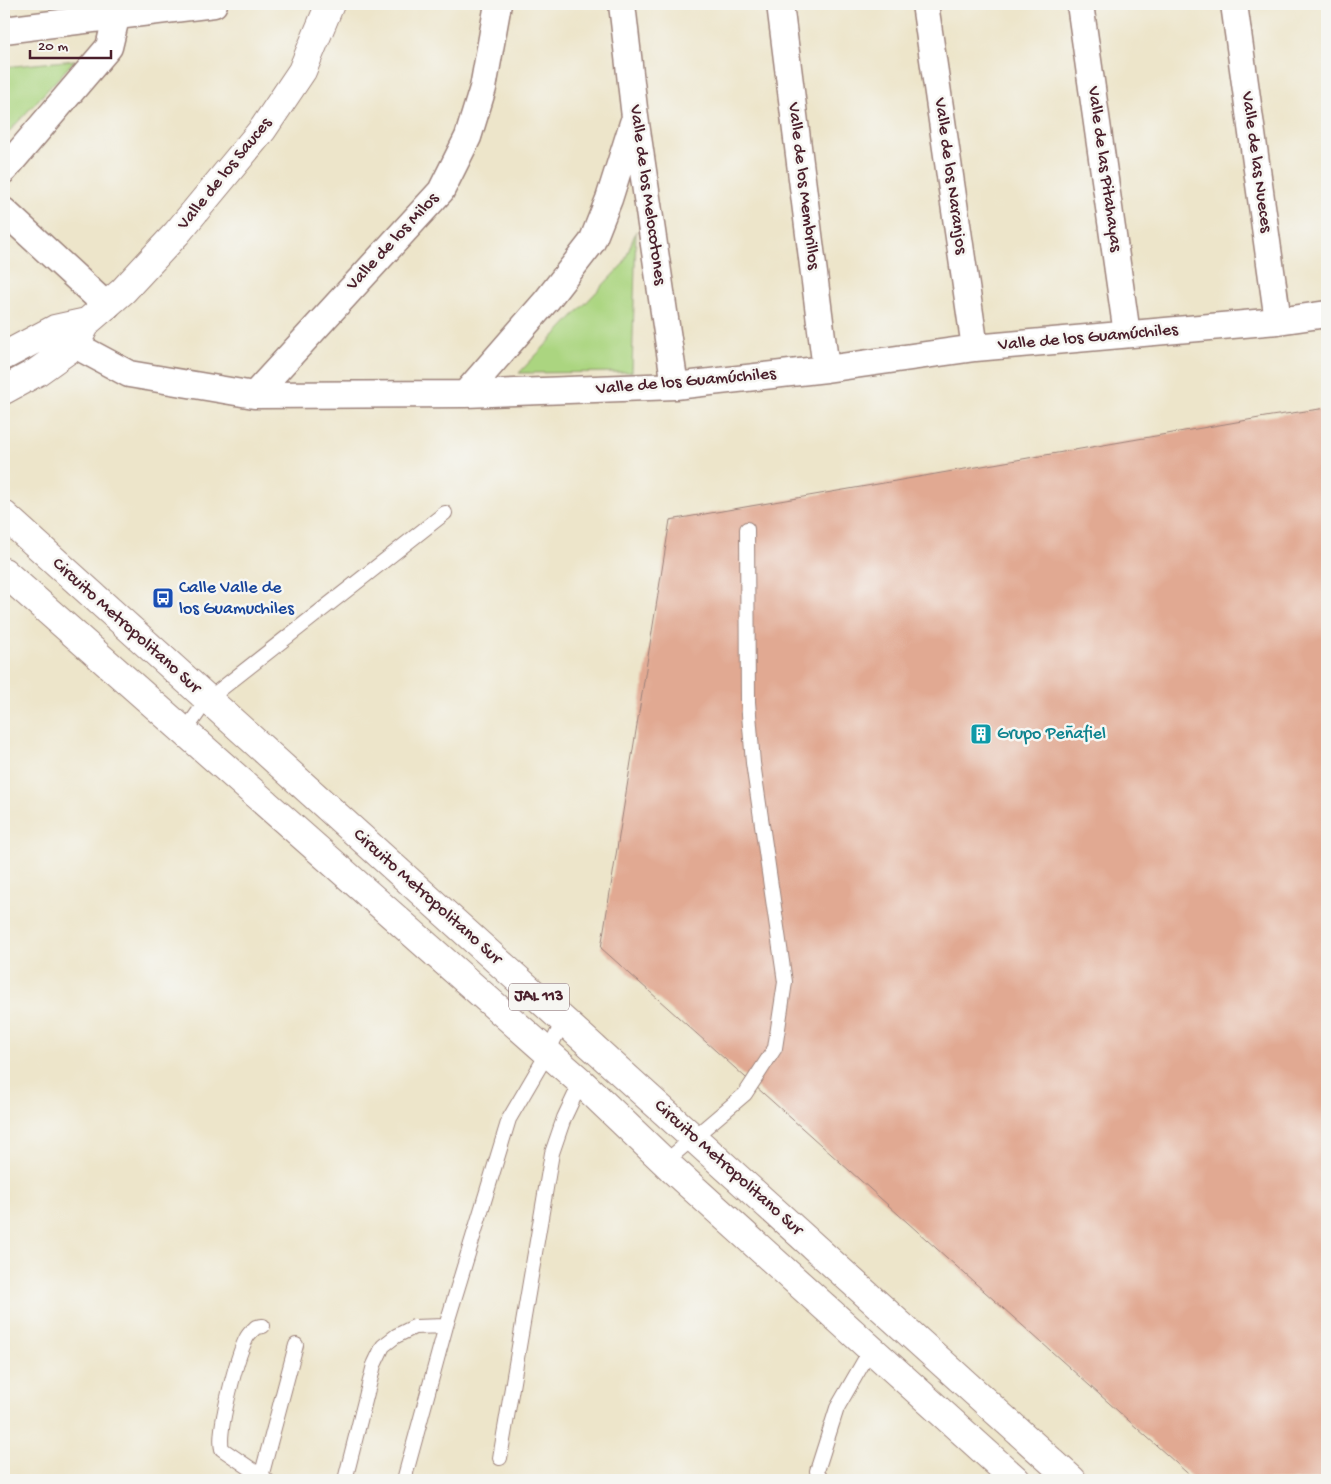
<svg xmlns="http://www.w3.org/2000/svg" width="1331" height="1484" font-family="'Gochi Hand',sans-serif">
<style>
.green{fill:#abd580;stroke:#7a7a56}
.building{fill:#e1a992}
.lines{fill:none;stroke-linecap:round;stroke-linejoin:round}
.service-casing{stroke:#9c827a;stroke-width:16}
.minor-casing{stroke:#9c827a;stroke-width:29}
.tertiary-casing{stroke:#9c827a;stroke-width:30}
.primary-casing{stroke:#9c827a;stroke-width:30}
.service{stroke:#fff;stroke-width:14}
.minor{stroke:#fff;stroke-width:26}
.tertiary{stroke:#fff;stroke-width:28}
.primary{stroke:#fff;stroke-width:28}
.labels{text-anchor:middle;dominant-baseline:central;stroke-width:5;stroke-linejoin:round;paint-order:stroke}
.shield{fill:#f6f6f2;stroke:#7e6067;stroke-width:1}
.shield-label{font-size:16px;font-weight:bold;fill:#4a1f2b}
.street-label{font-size:18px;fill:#4a1f2b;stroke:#f6f6f2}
.transit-label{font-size:18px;fill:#164399;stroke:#f6f6f2;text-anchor:start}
.culture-label{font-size:18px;fill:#0d838f;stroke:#f6f6f2;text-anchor:start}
</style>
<rect width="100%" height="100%" fill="#f6f6f2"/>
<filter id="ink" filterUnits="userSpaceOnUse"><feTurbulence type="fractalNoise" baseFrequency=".02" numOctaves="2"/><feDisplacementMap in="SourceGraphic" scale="10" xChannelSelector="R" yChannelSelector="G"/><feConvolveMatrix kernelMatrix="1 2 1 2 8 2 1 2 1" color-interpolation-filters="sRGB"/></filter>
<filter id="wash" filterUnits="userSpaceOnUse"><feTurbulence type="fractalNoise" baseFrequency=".0096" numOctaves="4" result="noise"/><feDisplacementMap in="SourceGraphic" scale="20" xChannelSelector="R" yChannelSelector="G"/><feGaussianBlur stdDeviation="1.12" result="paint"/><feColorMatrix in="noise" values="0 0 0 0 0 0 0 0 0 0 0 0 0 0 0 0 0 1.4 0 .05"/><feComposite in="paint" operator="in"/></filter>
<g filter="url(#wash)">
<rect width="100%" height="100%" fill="#ede5ca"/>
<path class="green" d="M75,60l-71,77v-70z
M636,231l-4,141 -113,1 105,-110z"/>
<g id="blocks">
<path class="building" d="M1327,408v1072h-132l-594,-532 69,-428 601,-104z"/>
</g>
</g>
<g filter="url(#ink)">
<use href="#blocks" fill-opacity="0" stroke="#9c827a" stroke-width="1"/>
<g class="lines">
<g class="service-casing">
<path id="service" d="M185,731l22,-31 238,-187
M665,1162l80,-68 30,-46 10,-66 -32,-219 -5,-61 -1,-173
M263,1326l-7,1c-4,4 -8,7 -10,12 -9,18 -29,92 -24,110l45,31
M500,1458l52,-305 12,-35 17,-36
M261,1477l35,-132
M345,1480l29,-115 9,-19 13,-10 18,-9 32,-1
M404,1480l42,-154 63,-207 38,-65 17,-35
M821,1480l-4,-9 20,-63 34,-59"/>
</g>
<g class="minor-casing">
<path id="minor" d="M622,4l13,113 40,269
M780,4l46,365
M925,4l50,344
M1080,4l47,330
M1234,4l44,317
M4,30l210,-26
M4,170l105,-123 8,-33
M4,211l103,95
M58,331l17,14 54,29 125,21 211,-1 210,-8 151,-17 149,-21 303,-27 49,-7
M465,394l82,-94 45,-58 17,-43 24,-76
M254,395l187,-204 27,-54 15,-49 15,-84"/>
</g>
<g class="tertiary-casing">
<path id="tertiary" d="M4,356l51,-27 32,-7
M4,390l33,-18 38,-27 12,-23 36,-31 54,-58 86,-104 39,-58 28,-67"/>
</g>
<g class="primary-casing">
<path id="primary" d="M4,515l1068,965
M4,572l577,510 90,86 345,312"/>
</g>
<use href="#service" class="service"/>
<use href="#minor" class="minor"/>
<use href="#tertiary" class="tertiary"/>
<use href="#primary" class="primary"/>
</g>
</g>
<defs>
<g id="bus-square" transform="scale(1.125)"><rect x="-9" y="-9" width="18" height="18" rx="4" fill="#1a4fb4" stroke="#f6f6f2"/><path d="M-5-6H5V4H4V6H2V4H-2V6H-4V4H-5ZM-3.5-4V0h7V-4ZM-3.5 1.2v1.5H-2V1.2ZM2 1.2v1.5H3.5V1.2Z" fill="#fff"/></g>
<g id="building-square" transform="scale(1.125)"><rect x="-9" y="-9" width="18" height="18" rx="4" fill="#0f9aa8" stroke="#f6f6f2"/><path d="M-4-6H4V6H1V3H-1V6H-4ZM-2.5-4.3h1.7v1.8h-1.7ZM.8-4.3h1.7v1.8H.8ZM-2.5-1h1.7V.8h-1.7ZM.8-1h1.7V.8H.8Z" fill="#fff"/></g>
</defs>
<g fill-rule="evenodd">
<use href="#bus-square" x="163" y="598"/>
<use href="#building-square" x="981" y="734"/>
</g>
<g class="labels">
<rect class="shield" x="509" y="983.5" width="60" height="27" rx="4"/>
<g class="shield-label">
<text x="539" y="997">JAL 113</text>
</g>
<g class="street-label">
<text transform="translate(1256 162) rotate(82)">Valle de las Nueces</text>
<text transform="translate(1104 169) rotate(82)">Valle de las Pitahayas</text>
<text transform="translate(225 174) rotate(-51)">Valle de los Sauces</text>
<text transform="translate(950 176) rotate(82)">Valle de los Naranjos</text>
<text transform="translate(803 186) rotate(83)">Valle de los Membrillos</text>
<text transform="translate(647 195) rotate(82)">Valle de los Melocotones</text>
<text transform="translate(393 242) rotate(-47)">Valle de los Milos</text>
<text transform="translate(1088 338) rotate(-5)">Valle de los Guamúchiles</text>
<text transform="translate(686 382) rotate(-5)">Valle de los Guamúchiles</text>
<text transform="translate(126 626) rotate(42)">Circuito Metropolitano Sur</text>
<text transform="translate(427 897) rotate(42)">Circuito Metropolitano Sur</text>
<text transform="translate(728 1168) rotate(42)">Circuito Metropolitano Sur</text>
</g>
<g class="transit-label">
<text x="179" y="588">Calle Valle de<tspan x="179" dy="21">los Guamuchiles</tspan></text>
</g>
<g class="culture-label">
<text x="997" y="734">Grupo Peñafiel</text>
</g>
</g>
<rect width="1331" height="1484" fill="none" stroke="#f6f6f2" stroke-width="20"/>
<path d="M30 50v8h81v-8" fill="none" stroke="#4a1f2b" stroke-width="2.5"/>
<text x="38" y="50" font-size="15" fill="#4a1f2b" stroke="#f6f6f2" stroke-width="4" paint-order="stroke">20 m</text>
</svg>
